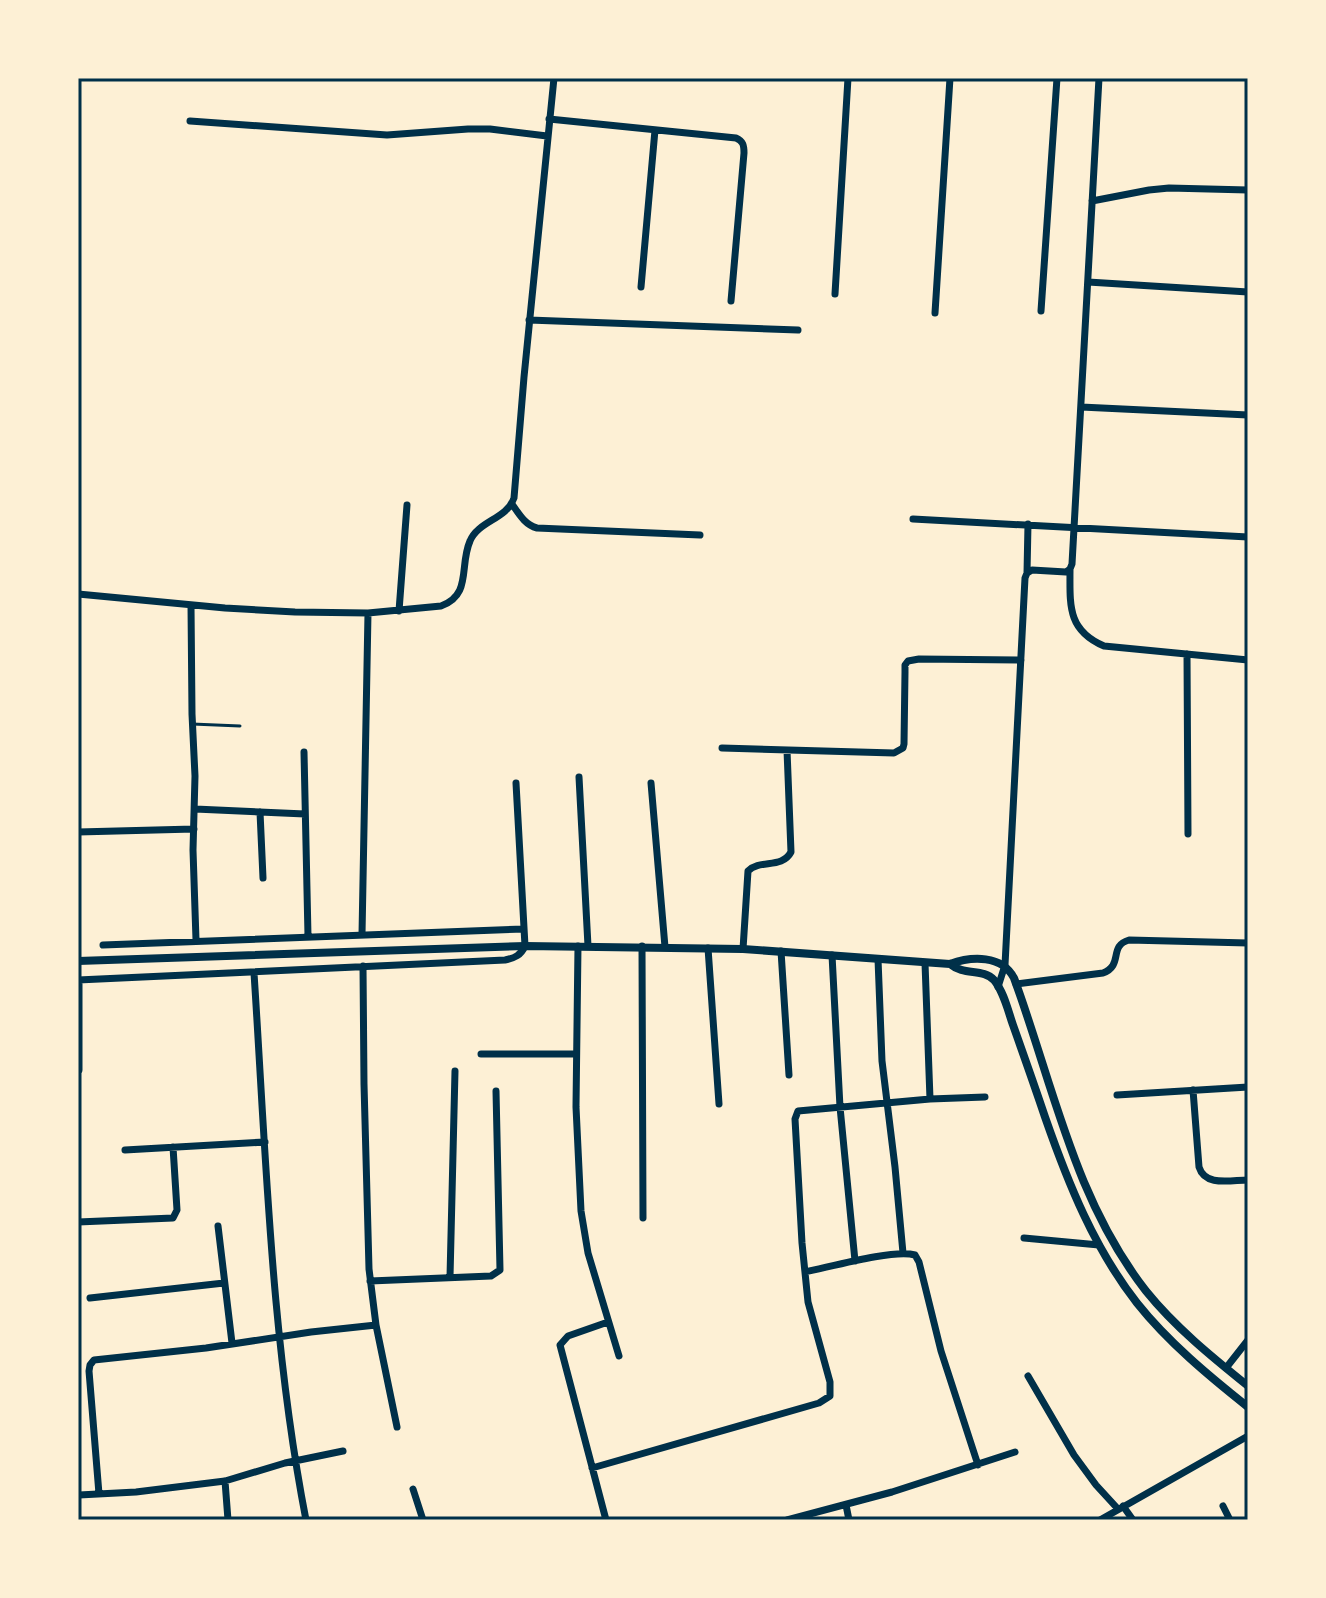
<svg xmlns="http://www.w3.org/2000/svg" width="1326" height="1598" font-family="'Archivo Narrow',sans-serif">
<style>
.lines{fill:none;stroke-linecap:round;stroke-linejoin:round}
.service{stroke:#003049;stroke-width:3}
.minor{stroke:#003049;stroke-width:7}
.tertiary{stroke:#003049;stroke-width:8}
.neatline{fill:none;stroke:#003049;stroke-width:3}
</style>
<rect width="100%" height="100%" fill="#fdf0d5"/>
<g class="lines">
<path class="service" d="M192,724l48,2"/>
<path class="minor" d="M549,119l187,19c7,3 8,7 8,15l-13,148
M190,121l197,14 81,-6h22l57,7
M1092,201l57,-11 20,-2 79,2
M1088,282l160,10
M641,287l14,-157
M835,294l13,-216
M1041,311l16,-233
M935,313l15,-235
M529,320l269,10
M1081,407l167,8
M512,504c7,10 13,21 25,24l163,7
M913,519l335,18
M1070,569c0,36 -3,61 34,77l144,14
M1027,573l1,-49
M78,594l147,14 70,4 73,1 73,-7c31,-11 18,-40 29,-65 8,-20 37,-22 44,-43l10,-121 30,-299
M191,605l1,109 3,62 -2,74 3,90
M399,611l8,-106
M1187,654l1,180
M722,748l172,5 9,-5 1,-4 1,-72v-7l3,-4 11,-2 102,1
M304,752l4,184
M579,777l9,169
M651,783l14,164
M195,809l110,5
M260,812l3,66
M78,832l116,-3
M362,935l6,-322
M103,945l421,-16
M578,946l-2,161 5,104 7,42 31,103
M642,946l1,272
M708,948l11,156
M743,949l5,-78c12,-12 34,-2 43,-19l-4,-102
M781,951l8,124
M832,955l8,152 15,154
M878,959l4,102 13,106 8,86
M925,963l5,136
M363,966l1,118 5,185 7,56 21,102
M254,973c12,182 17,367 52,547
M78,980l427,-20c10,-2 16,-5 20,-14l-9,-163
M79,980v90
M1016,984l87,-11c21,-8 5,-27 26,-33l119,3
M998,987l7,-22 20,-387 2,-5 5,-3 34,2 4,-3 2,-5 27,-486
M481,1054h95
M1193,1090l6,77c6,20 32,13 49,13
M1117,1095l131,-8
M125,1150l140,-8
M78,1222l95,-4 4,-8 -4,-63
M218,1226l14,117
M1024,1238l75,7
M805,1272c25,-5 88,-23 110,-17l4,7 22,89 37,114
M450,1277l5,-206
M370,1281l121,-5 9,-6 -4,-179
M90,1298l134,-15
M1226,1368l22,-28
M1028,1376l46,79 22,30 22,24
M592,1468l227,-65 11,-7v-14l-22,-80 -6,-59 -7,-124 3,-8 132,-12 55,-2
M225,1481l3,39
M413,1489l10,31
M99,1494l-10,-123 1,-6 4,-5 112,-12 105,-16 65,-7
M79,1495l57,-3 89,-11 60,-18 58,-12
M846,1505l3,15
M1123,1506l10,14
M1223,1506l7,14
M606,1520l-46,-175 8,-9 40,-14
M787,1520l105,-28 123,-40
M1100,1520l148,-84"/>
<path class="tertiary" d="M78,961l447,-15 218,3 207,15c22,-8 52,-9 64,14 39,106 60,221 132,313 29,36 66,66 102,95
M950,964c14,12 33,4 44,16 10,12 14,31 19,45 11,31 22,62 32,92 23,66 49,131 92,186 31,39 72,73 111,104"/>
</g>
<rect width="1326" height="1598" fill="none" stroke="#fdf0d5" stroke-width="160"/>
<rect x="80" y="80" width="1166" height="1438" class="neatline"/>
</svg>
